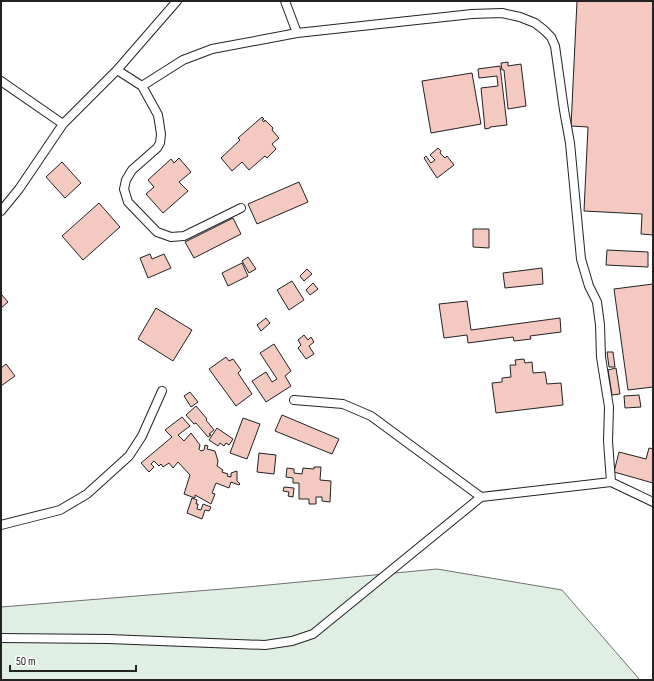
<svg xmlns="http://www.w3.org/2000/svg" width="654" height="681" font-family="'Sofia Sans Condensed',sans-serif">
<style>
.green{fill:#e0efe3;stroke:#6f6f6f}
.building{fill:#f3c9c0;stroke:#222}
.lines{fill:none;stroke-linecap:round;stroke-linejoin:round}
.lane-casing{stroke:#222;stroke-width:10}
.lane{stroke:#fff;stroke-width:8}
</style>
<rect width="100%" height="100%" fill="#fff"/>
<path class="green" d="M437,569l125,21 78,90h-639v-73l246,-20z"/>
<path class="building" d="M577,1h76v234l-12,-1 1,-20 -58,-3 4,-84 -17,-1z
M508,62v4l13,-2 5,42 -18,3 -4,-39h-2l-1,-7z
M500,66l7,59 -17,2v1l-5,1 -4,-41 17,-2 -1,-10 -18,2 -1,-9z
M472,73l9,51 -50,9 -9,-52z
M262,117l2,2 -2,1 2,2 1,-2 8,8 -1,2 7,8 -7,6 4,5 -9,9 -2,-2 -16,14 -7,-8 -10,9 -11,-13 19,-18 -2,-2z
M438,148l3,3 -1,2 5,5 2,-2 7,9 -17,13 -13,-20 2,-2 5,7 4,-3 -5,-5z
M179,158l12,14 -12,10 9,9 -25,22 -17,-19 8,-7 -6,-7 23,-21 3,4z
M62,162l19,21 -16,15 -19,-21z
M299,182l9,20 -51,22 -9,-20z
M99,203l21,24 -37,33 -21,-24z
M233,218l8,16 -47,24 -9,-16z
M473,229h16v19l-16,-1z
M607,250l41,2v15l-42,-2z
M150,254l2,5 12,-5 7,14 -23,10 -8,-20z
M248,257l8,12 -7,4 -7,-12z
M242,263l6,13 -20,10 -6,-13z
M542,268l1,16 -38,4 -2,-15z
M307,269l5,5 -8,7 -4,-5z
M292,281l12,19 -15,10 -12,-20z
M313,283l5,6 -8,6 -4,-5z
M653,284v103l-25,3 -14,-101z
M1,294l7,8 -7,6z
M467,301l4,29 89,-12 1,14 -31,4 1,3 -17,2 -1,-4 -45,6 -1,-8 -23,3 -5,-34z
M156,308l36,22 -19,31 -35,-22z
M266,318l4,5 -9,8 -4,-6z
M304,335l4,5 3,-3 3,5 -5,4 5,8 -8,5 -8,-11 3,-3 -3,-5z
M274,344l17,27 -6,5 6,10 -25,16 -14,-21 14,-9 6,10 5,-3 -17,-26z
M607,352h6l2,15h-6z
M226,357l3,4 4,-2 8,11 -3,3 14,21 -16,12 -27,-37z
M524,359l1,4 7,-1 1,11 12,-1 2,12 14,-1 2,22 -67,8 -4,-30 10,-1v-4l9,-1 -1,-12h6l-1,-5z
M6,364l9,12 -14,10v-18z
M616,368l4,26 -8,1 -4,-25z
M190,392l8,10 -7,5 -7,-11z
M639,395l2,12 -16,1 -1,-12z
M196,406l11,13 -1,1 8,10 -5,4 2,1 -3,2 -12,-14 -2,1 -8,-9z
M282,415l57,24 -7,15 -57,-23z
M182,417l8,9 -12,9 6,6 7,-8 9,12 -1,4 2,2 3,-1 1,-5 3,1 -1,3 8,2 3,10 -1,5 6,4 -1,2 6,2 -1,2 4,1v-4l6,-2v10l3,3 -1,1 -8,-3 -2,6 -13,-5 -4,10 3,1 -4,10 -16,-9v3l-11,-4 6,-19 -12,-13 -5,6 -4,-5 -6,4 -2,-3 -2,2 -5,-5 -3,3 3,3 -5,5 -8,-9 31,-26 -7,-7z
M243,418l17,6 -13,35 -17,-6z
M217,428l16,11 -4,6 -3,-2 -2,3 -4,-3 -2,3 -9,-6z
M649,448l4,1v34l-39,-11 5,-20 27,7z
M259,453l17,2 -2,19 -17,-2z
M314,467h7l-1,13 11,1 -1,21 -8,-1v-4h-6v7h-7v-5h-10v-16h-6v-5l-7,-1 1,-9 7,1v4l8,1 1,-6 11,1z
M284,487l10,1 -1,9 -5,-1 1,-4 -6,-1z
M192,498l5,2 -1,4h2l-1,5 4,1 2,-6 8,3 -2,4 -4,-1 -3,9 -15,-6z"/>
<g class="lines">
<g class="lane-casing">
<path id="lane" d="M285,1l12,32
M117,70l25,16 16,29 3,19 -1,9 -3,5 -25,22 -6,10 -2,9 4,13 29,30 14,5 13,-1 57,-28
M1,81l62,43
M142,86l41,-26 29,-11 85,-16 175,-19 30,-1 18,4 15,6 9,7 7,7 4,9 9,64 6,33 11,116 8,27 8,16 3,23 1,32 8,50 -1,34 3,41
M1,211l18,-22 44,-65 54,-54 60,-69
M294,400l49,4 28,12 110,81
M1,525l59,-15 27,-16 42,-38 13,-20 20,-45
M1,638l107,1 157,6 27,-4 21,-7 168,-137 130,-15 42,20"/>
</g>
<use href="#lane" class="lane"/>
</g>
<rect width="654" height="681" fill="none" stroke="#222222" stroke-width="4"/>
<path d="M10 665v6h126v-6" fill="none" stroke="#222222" stroke-width="2"/>
<text x="16" y="665" font-size="12" fill="#222222" stroke="#ffffff" stroke-width="3" paint-order="stroke">50 m</text>
</svg>
